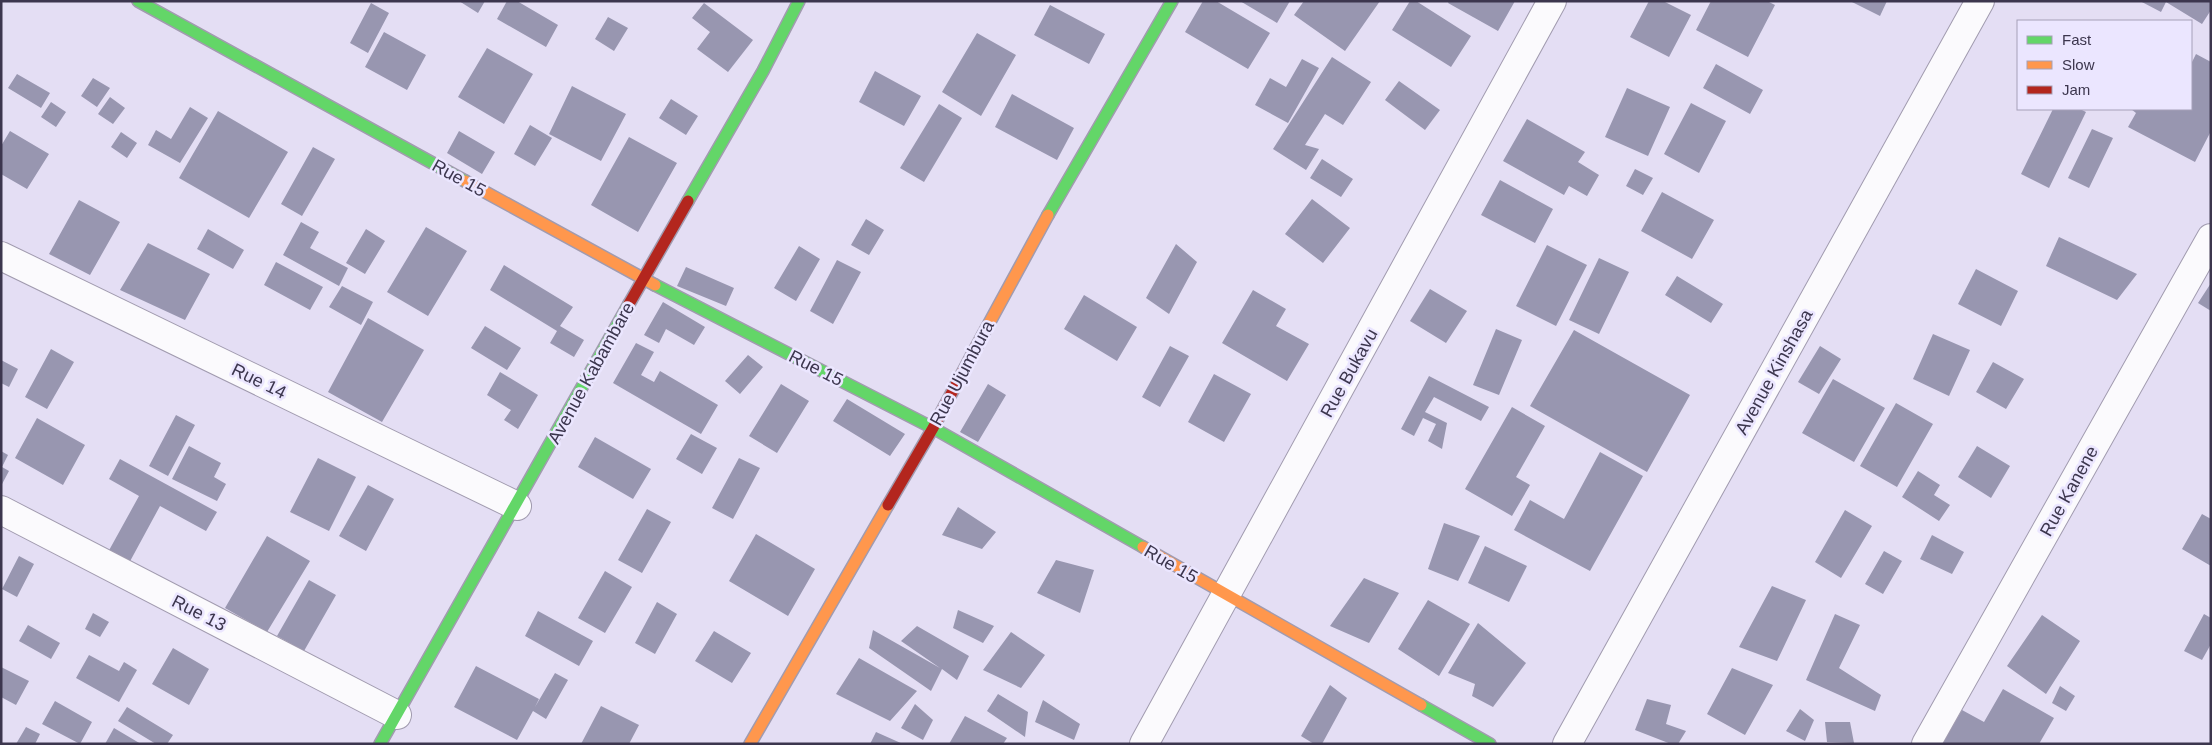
<svg xmlns="http://www.w3.org/2000/svg" width="2212" height="745" font-family="Helvetica,sans-serif">
<style>
.building{fill:#9896b0}
.lines{fill:none;stroke-linecap:round;stroke-linejoin:round}
.street-casing{stroke:#a19baf;stroke-width:30}
.fast-casing{stroke:#a19baf;stroke-width:14}
.slow-casing{stroke:#a19baf;stroke-width:14}
.jam-casing{stroke:#a19baf;stroke-width:14}
.street{stroke:#fbfafd;stroke-width:28}
.fast{stroke:#63d668;stroke-width:11}
.slow{stroke:#ff974d;stroke-width:11}
.jam{stroke:#b3261e;stroke-width:11}
.labels{text-anchor:middle;dominant-baseline:central;stroke-width:5;stroke-linejoin:round;paint-order:stroke}
.street-label{font-size:18px;fill:#3c364e;stroke:#ebe6ff}
</style>
<rect width="100%" height="100%" fill="#e4def4"/>
<path class="building" d="M459,1h26l-7,12z
M507,1h10l41,24 -12,22 -49,-28z
M1203,1h13l54,32 -22,36 -63,-37z
M1240,1h50l-13,22z
M1304,1h76l-35,50 -51,-36z
M1410,1h6l55,35 -20,31 -59,-37z
M1449,1h66l-17,30 -50,-28z
M1649,1h14l28,14 -22,42 -39,-20z
M1711,1h56l8,4 -27,52 -52,-27z
M1850,1h37l-7,15z
M2140,1h71v9l-9,14 -36,-22 -5,10z
M371,3l18,10 -21,40 -18,-10z
M704,3l49,37 -25,32 -31,-23 13,-17 -18,-14z
M1050,5l55,29 -16,30 -55,-29z
M608,17l20,11 -14,23 -19,-12z
M384,32l42,23 -19,35 -42,-23z
M977,33l39,22 -35,61 -39,-24z
M487,48l46,26 -29,50 -46,-27z
M2196,54l15,8v69l-16,31 -67,-35 8,-14 -5,-4h60v-45z
M1332,57l39,25 -28,43 -18,-11 -20,31 14,4 -13,21 -33,-21z
M1302,59l17,9 -31,55 -33,-18 15,-27 16,9z
M1716,64l47,26 -13,24 -47,-26z
M875,71l46,25 -17,30 -45,-24z
M17,74l33,19 -9,15 -33,-20z
M93,78l17,10 -13,19 -16,-11z
M1399,81l41,29 -15,20 -40,-30z
M572,86l54,28 -25,47 -52,-27z
M1627,88l43,19 -22,49 -43,-19z
M1012,94l62,34 -17,32 -62,-33z
M110,97l15,11 -12,16 -15,-10z
M671,99l27,17 -12,19 -27,-17z
M51,102l15,10 -10,15 -15,-10z
M1691,103l35,18 -27,52 -35,-19z
M939,104l23,14 -38,64 -24,-14z
M190,107l18,11 -28,45 -32,-18 8,-15 15,9z
M2053,109h27l6,3 -37,76 -28,-14z
M218,111l70,41 -39,66 -70,-40z
M1527,119l58,33 -7,10 21,13 -12,21 -18,-10 -5,9 -61,-34z
M530,125l22,13 -17,28 -21,-12z
M2092,129l21,9 -24,50 -21,-10z
M10,131l39,23 -22,35 -26,-15v-28z
M459,131l36,21 -13,22 -35,-21z
M121,132l16,11 -10,15 -16,-11z
M629,137l48,26 -39,69 -47,-27z
M313,147l22,12 -33,57 -21,-12z
M1322,159l31,20 -12,18 -31,-19z
M1635,169l18,9 -10,17 -17,-9z
M1500,180l53,29 -18,34 -54,-28z
M1662,192l52,28 -22,39 -51,-28z
M1312,199l38,29 -27,35 -38,-29z
M79,200l41,22 -30,53 -41,-21z
M866,219l18,11 -15,25 -18,-10z
M301,222l18,10 -9,16 38,20 -9,18 -56,-31z
M426,227l41,24 -39,65 -41,-24z
M208,229l36,21 -11,19 -36,-20z
M366,229l19,12 -20,33 -19,-11z
M2059,237l78,37 -20,26 -71,-34z
M148,243l62,31 -25,46 -65,-30z
M1176,244l21,18 -28,52 -23,-16z
M1547,245l40,20 -31,61 -40,-20z
M799,246l21,13 -24,42 -22,-13z
M1599,258l30,14 -30,62 -30,-14z
M837,260l24,12 -28,52 -23,-13z
M276,262l47,25 -13,23 -46,-25z
M504,265l69,42 -13,19 24,14 -10,17 -24,-14 7,-12 -67,-41z
M686,267l48,21 -8,18 -49,-20z
M1976,269l42,22 -17,35 -43,-22z
M1677,276l46,28 -12,19 -46,-28z
M2211,283v28l-13,-8z
M342,286l31,16 -12,23 -32,-18z
M1430,289l37,22 -21,32 -36,-22z
M1253,290l33,19 -10,17 33,18 -22,37 -65,-38z
M1084,295l53,32 -20,34 -53,-32z
M663,302l42,25 -11,18 -28,-16 -7,14 -15,-8z
M368,318l56,32 -42,72 -54,-30z
M485,326l36,22 -14,22 -36,-22z
M1496,329l26,11 -23,55 -26,-10z
M1574,330l116,65 -43,77 -117,-66z
M1933,334l37,16 -21,46 -36,-17z
M636,343l18,9 -13,23 13,7 6,-11 58,34 -17,29 -88,-51z
M1170,346l19,10 -29,51 -18,-10z
M1820,346l21,13 -22,35 -21,-12z
M51,349l23,13 -27,47 -22,-12z
M748,355l15,12 -23,27 -15,-13z
M1,360l17,9 -9,18 -8,-4z
M1993,362l31,17 -18,30 -30,-17z
M500,372l38,23 -20,34 -14,-9 7,-10 -24,-15z
M1214,374l37,20 -27,48 -36,-20z
M1429,376l60,31 -8,14 -47,-24 -9,15 22,11 -5,26 -14,-8 8,-17 -13,-6 -9,18 -13,-7z
M1833,379l52,29 -31,54 -52,-29z
M781,384l28,17 -32,52 -28,-17z
M988,384l18,11 -28,47 -18,-10z
M847,399l58,35 -15,22 -57,-35z
M1896,403l37,21 -36,63 -37,-21z
M1512,407l33,19 -29,51 14,8 -18,31 -47,-27z
M176,415l19,10 -27,51 -19,-10z
M37,418l48,27 -22,40 -48,-27z
M691,434l26,14 -15,26 -26,-15z
M595,437l56,32 -18,30 -55,-32z
M189,446l32,17 -7,14 12,7 -9,17 -45,-22z
M1977,446l33,20 -19,32 -33,-21z
M1,451l7,4 -6,12 7,4 -8,15z
M1600,452l43,24 -53,95 -76,-41 16,-30 34,19z
M318,458l38,19 -27,54 -39,-19z
M739,458l21,10 -27,51 -21,-11z
M120,459l97,53 -11,19 -46,-25 -32,59 -21,-11 32,-58 -30,-17z
M1918,471l22,14 -6,10 16,10 -11,16 -37,-24z
M368,485l26,14 -28,52 -27,-15z
M958,507l38,25 -14,17 -40,-14z
M647,509l24,13 -29,51 -24,-13z
M1845,510l27,16 -31,52 -26,-16z
M2202,514l9,5v47l-29,-17z
M1444,523l36,13 -22,45 -30,-12z
M756,534l59,35 -27,47 -59,-35z
M1932,535l32,17 -12,22 -32,-15z
M267,536l43,25 -43,71 -42,-24z
M1485,546l42,20 -18,36 -41,-19z
M1884,551l18,10 -19,33 -18,-10z
M19,556l15,8 -17,33 -15,-8z
M1056,560l38,10 -14,43 -43,-20z
M605,571l27,16 -27,46 -27,-15z
M1364,578l35,15 -30,50 -39,-17z
M309,580l27,15 -32,56 -27,-15z
M1772,586l34,14 -29,61 -38,-14z
M1428,600l42,24 -31,52 -41,-27z
M657,602l20,12 -22,40 -20,-11z
M958,610l36,16 -11,17 -30,-15z
M538,611l55,30 -14,25 -54,-30z
M93,613l16,9 -9,15 -15,-8z
M1835,614l25,11 -21,43 42,27 -6,16 -69,-31z
M2204,614l7,4v26l-9,16 -18,-9z
M2042,615l38,26 -34,53 -39,-28z
M1478,623l48,40 -33,44 -21,-11 3,-12 -27,-11z
M28,625l32,18 -9,16 -32,-18z
M917,626l52,30 -12,24 -15,-11 -11,22 -62,-43 4,-18 67,38 -39,-27z
M714,631l37,22 -19,30 -37,-22z
M1011,632l34,23 -24,33 -38,-18z
M173,648l36,21 -20,36 -37,-21z
M89,655l30,16 5,-9 13,8 -18,32 -43,-24z
M859,658l58,33 -27,30 -54,-27z
M476,666l63,33 -4,8 20,-34 13,7 -22,39 -13,-8 -16,29 -63,-33z
M1,667l28,14 -13,24 -15,-8z
M1732,668l41,17 -28,50 -38,-21z
M1330,685l17,13 -25,46h-8l-13,-8z
M2060,686l15,10 -9,15 -14,-8z
M2003,689l51,29 -15,26h-97l20,-34 22,12z
M998,694l30,18 -3,25 -38,-26z
M1647,699l24,6 -5,19 20,7 -8,13h-7l-36,-14z
M1043,700l37,24 -6,16 -39,-18z
M55,701l37,21 -12,22 -38,-20z
M915,704l18,16 -10,20 -22,-12z
M601,706l38,19 -10,19h-48z
M127,707l46,28 -6,9h-11l-38,-23z
M1800,709l14,11 -9,21 -19,-10z
M965,716l42,22 -4,6h-54z
M1825,722h25l4,21 -27,-1z
M26,727l14,7 -5,10h-19z
M114,728l27,16h-36z
M876,732l27,12h-33z"/>
<g class="lines">
<g class="street-casing">
<path id="street" d="M1,256l516,250
M1,510l396,205
M1144,744l408,-743
M1567,744l413,-743
M1926,744l285,-506"/>
</g>
<g class="fast-casing">
<path id="fast" d="M138,1l327,180
M688,201l75,-130 36,-70
M1048,215l124,-214
M655,285l278,143 210,119
M1421,705l69,39
M380,744l249,-440"/>
</g>
<g class="slow-casing">
<path id="slow" d="M465,181l190,104
M974,351l74,-136
M1143,547l278,158
M750,744l138,-239"/>
</g>
<g class="jam-casing">
<path id="jam" d="M629,304l59,-103
M888,505l45,-77 41,-77"/>
</g>
<use href="#street" class="street"/>
<use href="#fast" class="fast"/>
<use href="#slow" class="slow"/>
<use href="#jam" class="jam"/>
</g>
<g class="labels">
<g class="street-label">
<text transform="translate(459 178) rotate(29)">Rue 15</text>
<text transform="translate(816 368) rotate(27)">Rue 15</text>
<text transform="translate(1774 372) rotate(-61)">Avenue Kinshasa</text>
<text transform="translate(591 373) rotate(-61)">Avenue Kabambare</text>
<text transform="translate(962 373) rotate(-62)">Rue Ujumbura</text>
<text transform="translate(1349 373) rotate(-61)">Rue Bukavu</text>
<text transform="translate(259 381) rotate(26)">Rue 14</text>
<text transform="translate(2069 491) rotate(-61)">Rue Kanene</text>
<text transform="translate(1171 564) rotate(30)">Rue 15</text>
<text transform="translate(199 613) rotate(27)">Rue 13</text>
</g>
</g>
<rect width="2212" height="745" fill="none" stroke="#3c364e" stroke-width="5"/>
<rect x="2017" y="20" width="175" height="90" fill="#ebe6ff" stroke="#a5a0b8"/>
<rect x="2027" y="36" width="25" height="8" fill="#63d668" stroke="#a5a0b8"/>
<text x="2062" y="45" font-size="15" fill="#3c364e">Fast</text>
<rect x="2027" y="61" width="25" height="8" fill="#ff974d" stroke="#a5a0b8"/>
<text x="2062" y="70" font-size="15" fill="#3c364e">Slow</text>
<rect x="2027" y="86" width="25" height="8" fill="#b3261e" stroke="#a5a0b8"/>
<text x="2062" y="95" font-size="15" fill="#3c364e">Jam</text>
</svg>
